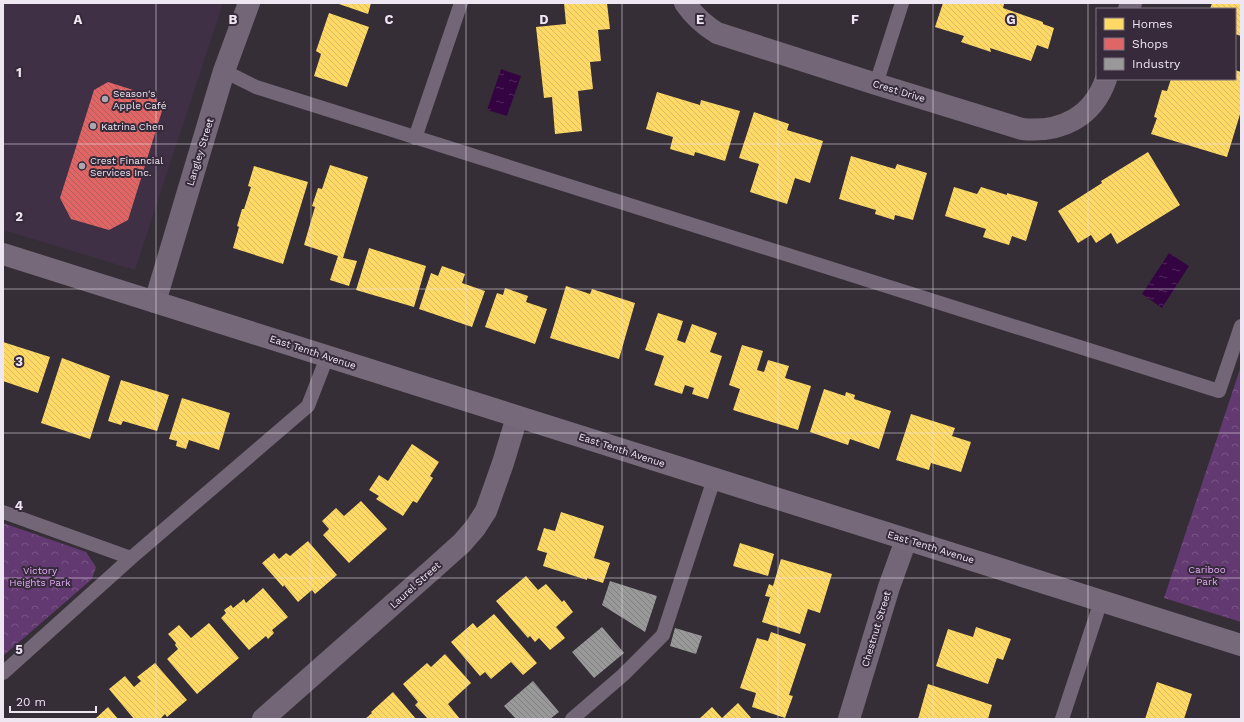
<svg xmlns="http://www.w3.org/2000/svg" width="1244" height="722" font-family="'Work Sans',sans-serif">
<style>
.built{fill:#3f3045}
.park{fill:url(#park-crowns)}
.pitch{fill:#623970}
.water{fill:url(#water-ripples)}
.homes{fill:url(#homes-back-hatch)}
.shops{fill:url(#shops-back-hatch)}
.industry{fill:url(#industry-back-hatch)}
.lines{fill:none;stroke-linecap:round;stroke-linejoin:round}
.service{stroke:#736777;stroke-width:14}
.minor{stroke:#736777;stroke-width:22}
.secondary{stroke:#766a7a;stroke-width:22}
.grid{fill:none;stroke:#eee6f1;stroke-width:1;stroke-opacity:0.55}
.poi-dot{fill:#ada6b0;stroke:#362a3b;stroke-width:1.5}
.labels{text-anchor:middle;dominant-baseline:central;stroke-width:4;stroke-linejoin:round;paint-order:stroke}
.street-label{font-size:10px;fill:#eee6f1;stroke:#362a3b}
.poi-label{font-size:10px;fill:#eee6f1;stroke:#362a3b;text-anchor:start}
.park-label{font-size:10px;fill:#e1a9f4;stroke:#362a3b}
.grid-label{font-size:13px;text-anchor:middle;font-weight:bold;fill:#eee6f1;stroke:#362a3b;stroke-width:4;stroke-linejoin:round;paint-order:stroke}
</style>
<defs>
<pattern id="park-crowns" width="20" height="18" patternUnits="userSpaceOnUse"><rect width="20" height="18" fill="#623970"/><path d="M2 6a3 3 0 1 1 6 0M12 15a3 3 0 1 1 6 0" fill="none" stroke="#795685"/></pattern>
<pattern id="water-ripples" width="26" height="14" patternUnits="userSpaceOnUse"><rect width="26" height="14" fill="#340442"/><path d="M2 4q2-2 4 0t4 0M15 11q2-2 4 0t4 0" fill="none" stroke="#52295e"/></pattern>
<pattern id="homes-back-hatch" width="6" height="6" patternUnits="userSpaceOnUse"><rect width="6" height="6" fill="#ffd966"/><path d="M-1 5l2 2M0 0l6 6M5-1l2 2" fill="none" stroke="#dabb60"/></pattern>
<pattern id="shops-back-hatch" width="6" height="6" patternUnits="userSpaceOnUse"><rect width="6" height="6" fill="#e06666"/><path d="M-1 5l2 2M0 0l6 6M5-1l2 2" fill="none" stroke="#b25c5d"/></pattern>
<pattern id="industry-back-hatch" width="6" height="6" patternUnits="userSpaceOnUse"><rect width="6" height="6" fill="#999"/><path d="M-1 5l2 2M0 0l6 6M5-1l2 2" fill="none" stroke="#808081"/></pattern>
</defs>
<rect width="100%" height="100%" fill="#352e37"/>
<path class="built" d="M3,3h220l-88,267 -132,-40z"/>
<path class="park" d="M1241,366v256l-77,-24z
M3,523l83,29 10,15 -4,12 -89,77z"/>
<path class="pitch" d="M57,558l7,25 -38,10 -6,-24z"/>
<path class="water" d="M501,69l20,7 -14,40 -20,-6z
M1169,253l20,13 -27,42 -20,-14z"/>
<path class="homes" d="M336,3h35l-3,11z
M564,3h43l3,26 -12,1 3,31 -11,1 3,27 -15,2 4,40 -27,3 -3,-37 -8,1 -8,-71 30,-3z
M943,3l61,1 -1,4 40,14v2l11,4 -6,21 -11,-4 -6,16 -41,-13 1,4 -30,-10 3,-6 -29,-9z
M1212,3h29v33l-6,-2v-25h-25z
M329,13l40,14 -22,60 -33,-11 7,-22 -5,-3z
M1235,70l6,2v39l-14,46 -76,-23 6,-16 -3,-1 8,-27 5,1 4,-12h64z
M657,92l43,13 1,-5 39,11 -15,50 -30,-9 -1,4 -24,-7 3,-12 -27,-8z
M754,112l35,12 -2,6 36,11 -13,42 -15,-5 -8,26 -37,-12 9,-28 -20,-6z
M1148,152l32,53 -63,39 -6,-11 -15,10 -5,-8 -13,8 -20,-32 44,-28 -1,-2z
M851,156l44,13 2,-5 30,9 -14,47 -18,-5 -1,5 -19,-6 1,-4 -37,-11z
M330,165l38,12 -25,81 14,3 -8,25 -19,-6 8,-24 -34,-11 11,-38 -3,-1 6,-18 4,1z
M254,166l54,16 -25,82 -50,-16 6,-21 -2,-1 5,-17h2l7,-22 -3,-1z
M954,187l23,7 4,-7 26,8v-2l31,9 -12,39 -14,-5 -3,9 -26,-8 3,-8 -41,-13z
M369,248l57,18 -12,41 -58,-17z
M442,266l23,8 -3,9 23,8 -13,36 -53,-18 12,-36 7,3z
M566,286l24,8 2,-5 43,14 -16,56 -69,-21z
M505,288l23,8 -2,6 21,7 -12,35 -50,-17 12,-34 6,2z
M658,313l25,8 -6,19 8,3 7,-19 25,9 -7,19 12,4 -14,43 -16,-5 2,-6 -9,-3 -3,9 -28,-9 10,-29 -19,-6z
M3,342l47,15 -12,36 -35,-12z
M742,345l21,6 -6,19 7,2 4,-12 21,6 -4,12 26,8 -13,44 -65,-20 7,-21 -11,-4z
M62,358l48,18 -20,63 -49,-16z
M121,380l48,15 -12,36 -34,-10 -2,4 -13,-4z
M824,389l21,7 1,-4 9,3 -1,4 37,12 -12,38 -29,-10 -2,6 -38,-13z
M182,398l48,15 -11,37 -30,-10 -3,9 -10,-3 1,-5 -8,-2z
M911,414l44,14 -3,8 19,6 -10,30 -30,-9 -2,7 -33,-10z
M412,444l27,18 -9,14 3,2 -16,25 -4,-2 -10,15 -27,-17 3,-3 -10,-6 10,-15 9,6z
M361,501l26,28 -38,34 -26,-28 6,-6 -7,-8 14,-13 8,8z
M561,512l43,14 -10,32 16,5 -7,20 -16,-5v2l-44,-14 4,-13 -10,-3 7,-22 11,3z
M308,541l29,34 -22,19 -3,-4 -14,12 -14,-17 -1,2 -21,-24 12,-10 5,6 7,-6 4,3z
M740,543l34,11 -6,22 -35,-10z
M781,559l51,15 -12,39 -12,-4 -8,25 -38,-12 8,-25 -5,-1 4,-12 4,2z
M526,576l12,14 8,-6 16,18 2,-2 9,12 -17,15 9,11 -15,12 -11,-12 -4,4 -5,-6 -2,2 -32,-37z
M263,588l25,29 -16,13 2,3 -6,6 -2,-3 -17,14 -28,-32 5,-5 -2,-3 7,-5 2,3 11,-9 2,4z
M494,614l43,49 -14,12 -12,-13 -20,17 -6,-7 -5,4 -29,-34 22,-19 4,5z
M209,623l30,35 -42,36 -30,-35 11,-10 -3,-4 1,-2 -8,-9 11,-9 12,13z
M976,627l35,12 -8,21 -6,-2 -9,26 -52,-18 12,-37 25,8z
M771,632l35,12 -17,51 4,1 -8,22 -33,-11 4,-14 -16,-5 17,-50 11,3z
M445,654l26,29 -23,21 12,15h-32l-13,-14 3,-3 -15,-18 24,-21 4,4z
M155,663l32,37 -20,17 -2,-3 -5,5h-26l-25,-30 16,-13 9,11 7,-6 -4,-4z
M1157,682l35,12 -8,25h-39z
M928,684l64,21 -4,14h-70z
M393,692l23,27h-51l7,-6 -1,-1z
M738,703l14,16h-53l13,-12 10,11z
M108,707l10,12h-23z"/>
<path class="shops" d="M108,82l47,15 7,14 -34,109 -19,10 -38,-11 -11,-21 34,-108z"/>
<path class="industry" d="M610,581l47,15 -12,36 -43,-27z
M602,627l22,26 -30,25 -22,-26z
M675,628l27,8 -6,18 -26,-8z
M533,681l26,31 -9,7h-34l-12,-13z"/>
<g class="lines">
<path class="service" d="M224,71l32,16 963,304 22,-65
M876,84l26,-81
M415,138l46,-135
M3,512l128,46
M3,673l128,-115 177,-152 19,-49
M572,719l51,-44 40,-40 51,-156
M1062,719l39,-118"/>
<path class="minor" d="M685,3c9,13 19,22 32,30l159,51 146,45c39,4 71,-12 84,-50
M1129,9l2,-6
M155,302l69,-231 25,-68
M263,719l170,-150 29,-26 13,-15 11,-17 17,-48 14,-46
M849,719l40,-132 17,-47"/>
<path class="secondary" d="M3,254l1238,391"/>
</g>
<path class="grid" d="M156,3v716M311,3v716M466,3v716M622,3v716M778,3v716M933,3v716M1088,3v716M3,144h1238M3,289h1238M3,433h1238M3,578h1238"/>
<g class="poi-dot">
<circle cx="105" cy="99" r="4"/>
<circle cx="93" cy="126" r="4"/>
<circle cx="82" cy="166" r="4"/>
</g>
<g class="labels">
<g class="street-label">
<text transform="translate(899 91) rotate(17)">Crest Drive</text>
<text transform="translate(200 152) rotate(-73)">Langley Street</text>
<text transform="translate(313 352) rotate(18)">East Tenth Avenue</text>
<text transform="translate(622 450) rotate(18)">East Tenth Avenue</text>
<text transform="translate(931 547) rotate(17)">East Tenth Avenue</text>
<text transform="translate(415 585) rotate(-42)">Laurel Street</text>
<text transform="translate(876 629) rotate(-73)">Chestnut Street</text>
</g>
<g class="poi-label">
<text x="113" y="93">Season's<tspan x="113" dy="12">Apple Café</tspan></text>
<text x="101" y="126">Katrina Chen</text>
<text x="90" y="160">Crest Financial<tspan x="90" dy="12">Services Inc.</tspan></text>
</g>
<g class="park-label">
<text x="1207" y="569">Cariboo<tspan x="1207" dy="12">Park</tspan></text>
<text x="40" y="570">Victory<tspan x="40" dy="12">Heights Park</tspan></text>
</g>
</g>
<g class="grid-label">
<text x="78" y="24">A</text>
<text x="233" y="24">B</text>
<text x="389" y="24">C</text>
<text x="544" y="24">D</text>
<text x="700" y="24">E</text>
<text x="855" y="24">F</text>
<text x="1011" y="24">G</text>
<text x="19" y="77">1</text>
<text x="19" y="221">2</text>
<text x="19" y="366">3</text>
<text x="19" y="510">4</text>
<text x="19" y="654">5</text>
</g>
<rect width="1244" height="722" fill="none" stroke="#eee6f1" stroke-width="8"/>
<rect x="1096" y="8" width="140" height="72" fill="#362a3b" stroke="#807584"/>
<rect x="1104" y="18" width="20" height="12" fill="#ffd966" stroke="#807584"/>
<text x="1132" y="28" font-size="12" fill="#eee6f1">Homes</text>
<rect x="1104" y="38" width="20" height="12" fill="#e06666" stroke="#807584"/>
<text x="1132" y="48" font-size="12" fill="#eee6f1">Shops</text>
<rect x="1104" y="58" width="20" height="12" fill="#999999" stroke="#807584"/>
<text x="1132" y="68" font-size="12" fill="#eee6f1">Industry</text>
<path d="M10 706v6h86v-6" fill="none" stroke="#eee6f1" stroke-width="2"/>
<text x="16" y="706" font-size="12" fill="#eee6f1" stroke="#362a3b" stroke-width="3" paint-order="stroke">20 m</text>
</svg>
